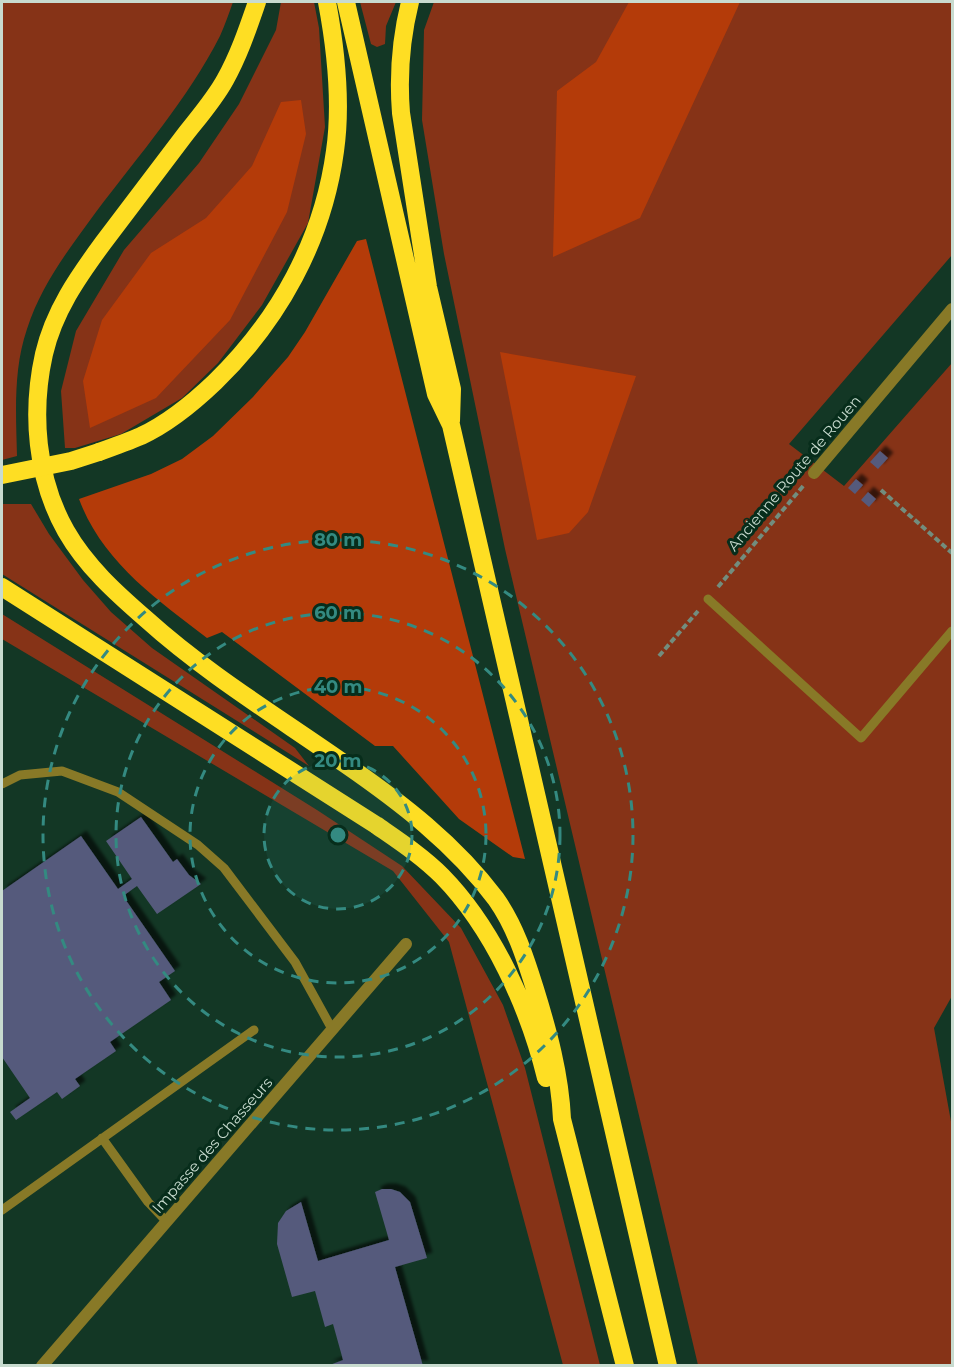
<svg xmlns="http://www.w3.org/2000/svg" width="954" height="1367" font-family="Montserrat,sans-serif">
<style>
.green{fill:#863317}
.forest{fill:#b43b09}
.building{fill:#555a7b;filter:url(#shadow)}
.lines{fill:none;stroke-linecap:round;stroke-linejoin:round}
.path{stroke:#728d7e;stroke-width:4;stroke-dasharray:6 3;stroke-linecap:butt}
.lane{stroke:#887927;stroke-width:9}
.street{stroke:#887927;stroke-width:12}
.highway{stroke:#fede23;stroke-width:18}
.highway-bridge{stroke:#fede23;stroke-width:18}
.ring{fill:none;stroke:#348a81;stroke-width:3;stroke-dasharray:10 8}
.labels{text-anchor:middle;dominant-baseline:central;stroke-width:6;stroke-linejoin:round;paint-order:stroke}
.street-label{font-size:15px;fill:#c8dbcf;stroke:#072d1b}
.centre{fill:#348a81;stroke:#072d1b;stroke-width:3}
.ring-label{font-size:18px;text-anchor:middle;font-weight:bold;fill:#348a81;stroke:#072d1b;stroke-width:6;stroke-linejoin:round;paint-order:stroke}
</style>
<defs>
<filter id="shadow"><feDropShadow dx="5.5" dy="-5.5" stdDeviation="1.5" flood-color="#0009"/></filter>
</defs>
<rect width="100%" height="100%" fill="#133725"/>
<path class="green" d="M2,2h231c-4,11 -8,23 -13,34 -32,63 -81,119 -124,176 -27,37 -55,73 -69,117 -14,41 -11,85 -10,127l-15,4z
M281,2h33l5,26 6,99 -17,96 -46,82 -44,58 -36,35 -61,36 -46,14h-10l-4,-57 15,-60 48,-81 75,-87 40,-59 37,-74z
M360,2h36l-10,24 -1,18 -8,3 -6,-3z
M434,2h518v253l-163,189 55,42 108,-123v633l-18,32 18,99v238h-254l-193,-816 -61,-295 -22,-134 2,-90z
M2,504h29l18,30 34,46 28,32 41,36 143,100 14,18 -307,-192z
M2,614l315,196 85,56 59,62 42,77 22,63 75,297h-37l-114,-423 -56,-71 -391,-232z"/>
<path class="forest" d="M629,2h111l-100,216 -87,39 4,-166 39,-29z
M301,100l5,34 -19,78 -57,108 -74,78 -66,30 -7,-47 19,-61 49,-67 55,-35 46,-52 29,-64z
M366,239l159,620 -12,-2 -54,-38 -66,-73h-18l-153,-114 -15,6c-51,-39 -105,-77 -128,-139l72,-25 31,-15 31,-23 40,-39 35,-40 17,-25 52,-91z
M500,352l136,24 -48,136 -19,21 -32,7z"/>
<path class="building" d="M880,451l8,7 -10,11 -8,-7z
M856,479l7,6 -8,9 -7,-6z
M868,492l8,7 -7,8 -8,-7z
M141,817l32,45 4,-3 12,16 12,9 -44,30 -20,-28 -14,10 52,75 -16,11 12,18 -61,42 6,9 -41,28 5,7 -18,13 -5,-7 -41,28 -6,-8 20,-14 -28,-41v-166l79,-55 37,53 14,-10 -26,-38z
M382,1189h9l9,3 10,10 17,56 -32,9 28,99h-96l16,-6 -10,-36 -8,3 -10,-36 -23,6 -15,-53 1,-21 8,-12 15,-9 17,59 71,-21 -14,-48z"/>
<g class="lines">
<path class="path" d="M881,490l71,63
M718,587l86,-102
M659,656l39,-45"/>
<path class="lane" d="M708,599l153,139 91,-107
M2,784l18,-9 42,-4 56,21 80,53 26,23 71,94 37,67
M102,1138l46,64 18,19
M2,1210l252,-180"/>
<path class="street" d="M814,473l138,-164
M42,1366l364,-422"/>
<path class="highway" d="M257,2c-9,26 -18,53 -32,78 -11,20 -27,38 -41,56 -27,36 -54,71 -81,107 -25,34 -49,68 -59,111 -13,58 -8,124 22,177 20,35 50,62 80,88 61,55 132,98 199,145 55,38 110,80 151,135 19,27 29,58 39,90 13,42 25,85 27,130l63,247
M346,2l90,392 15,31 217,941
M410,2c-9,36 -12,73 -9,111l27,174 24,102 -1,32
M99,452c14,-5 28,-10 42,-16 28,-13 52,-33 74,-54 64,-62 108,-142 120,-231 7,-49 1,-101 -8,-149
M2,587l374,238c23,16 46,31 66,51 51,52 87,132 104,202"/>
<path class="highway-bridge" d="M2,475l69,-14 28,-9"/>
</g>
<circle cx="338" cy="835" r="74" fill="#348a81" fill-opacity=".12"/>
<g class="ring">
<circle cx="338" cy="835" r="74"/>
<circle cx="338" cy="835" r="148"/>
<circle cx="338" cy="835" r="222"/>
<circle cx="338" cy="835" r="295"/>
</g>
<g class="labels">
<g class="street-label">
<text transform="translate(794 473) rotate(-50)">Ancienne Route de Rouen</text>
<text transform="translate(212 1145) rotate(-49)">Impasse des Chasseurs</text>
</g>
</g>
<circle cx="338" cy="835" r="9" class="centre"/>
<g class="ring-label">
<text x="338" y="546">80 m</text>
<text x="338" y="619">60 m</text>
<text x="338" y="693">40 m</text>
<text x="338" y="767">20 m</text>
</g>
<rect width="954" height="1367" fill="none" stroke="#c8dbcf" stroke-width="6"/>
</svg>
